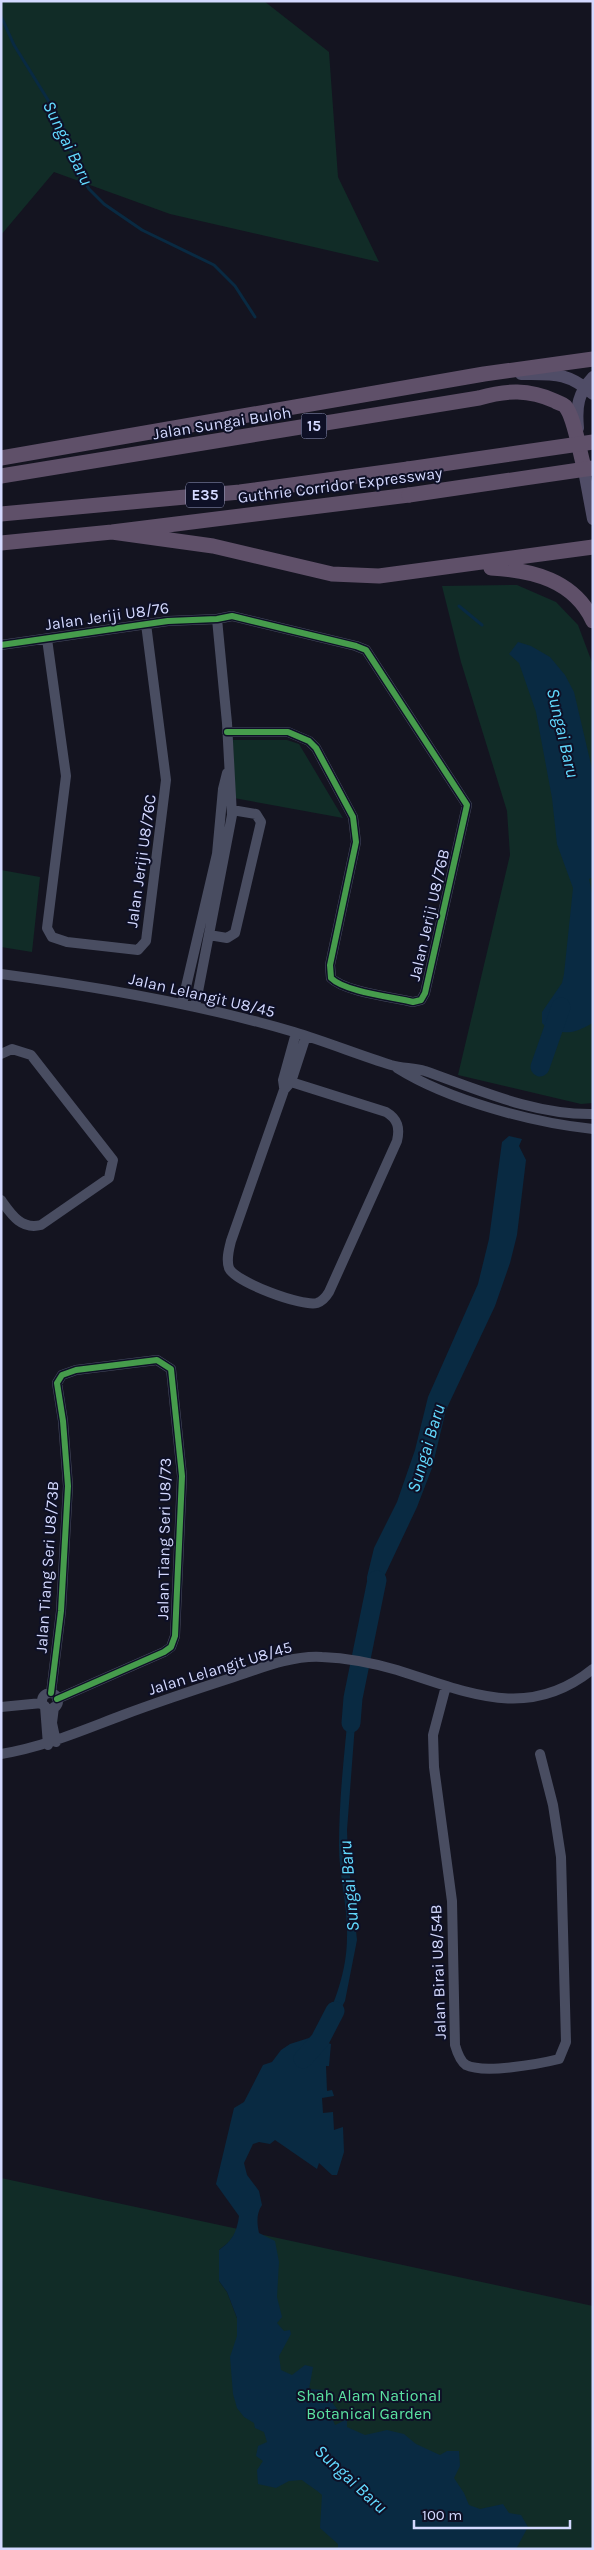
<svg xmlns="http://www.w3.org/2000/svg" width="594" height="2550" font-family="Karla,sans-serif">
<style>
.green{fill:#112c27}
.water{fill:#092a42}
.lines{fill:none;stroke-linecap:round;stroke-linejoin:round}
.stream{stroke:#092a42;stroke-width:3}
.river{stroke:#092a42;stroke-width:19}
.minor{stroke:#494d61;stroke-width:10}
.major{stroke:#504d67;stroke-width:12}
.highway{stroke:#5f5069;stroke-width:15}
.highway-bridge{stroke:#5f5069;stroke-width:15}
.cycleway-casing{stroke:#0e1026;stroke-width:9}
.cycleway{stroke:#469c4c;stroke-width:6}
.labels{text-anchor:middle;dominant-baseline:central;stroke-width:4;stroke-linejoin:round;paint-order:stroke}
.shield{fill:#0e1026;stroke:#999dbe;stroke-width:1}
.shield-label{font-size:15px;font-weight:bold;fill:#d4d9ff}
.street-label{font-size:16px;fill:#d4d9ff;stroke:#0e1026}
.park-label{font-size:16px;fill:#5be3a2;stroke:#0e1026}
.water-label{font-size:18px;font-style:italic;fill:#62daff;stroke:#0e1026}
</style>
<rect width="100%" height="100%" fill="#141420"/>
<path class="green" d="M1,1h263l65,51 9,125 41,85 -209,-48 -116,-42 -53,63z
M517,585l39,17 22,23 15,40v438l-12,1 -123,-29 52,-220 -3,-44 -46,-149 -19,-76z
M233,740h54l12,4 44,74 -109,-20z
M1,870l39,7 -8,75 -31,-5z
M1,2178l237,51 -9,13 -10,8v31l8,11 10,26v15l22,-99 334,72v243h-592z"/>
<path class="water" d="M518,642l13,4 19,11 15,18 9,17 19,81v104l-4,2 4,19v125c-19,10 -26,13 -47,4l-4,-4v-11l20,-29 2,-9 9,-86 -16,-44 -5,-46 -16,-86 -17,-49 -10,-9z
M509,1136l13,3 -3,7 7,14 -9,75 -7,28 -15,43 -49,104 -14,58 -15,39 -35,74 -7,24 -8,-1v-27l7,-29 23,-46 18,-52 13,-53 50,-113 11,-45 13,-97z
M350,1697l7,1 -10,132 1,28 9,82 -12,61 -18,35 -6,-4c14,-30 26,-61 26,-95 1,-31 -8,-61 -8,-91 0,-50 6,-100 11,-149z
M312,2037l19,7 -2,22h-3l1,25 5,-1 2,6 -12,2 1,15 10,-1 1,18 9,-3 1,25 -7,23h-5l-13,-12 -2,6 -42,-29 -5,4 -11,-2 -6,2 -9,19 3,12 12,16 3,14c-6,9 -5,18 -3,28l16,8 4,21 -2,35 5,20 -5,6 7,8 6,-1 1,4 -12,22 2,14 11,5 13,-10 8,2 -4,22 14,1 14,19 -7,4 5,12 12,-6v8l18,8 22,-5 17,4 12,10 24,11 7,-4h12l1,15 -6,12 10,15 5,12 11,4 23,-5 6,9 12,2 7,12 -12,22h-178v-5l-18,-16 2,-33c-6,-6 -13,-9 -20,-15l-13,1 -13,7 -18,-4 -1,-14 6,-9 -7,-5 2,-10 9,-4 -3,-10 -9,-4 -1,-5 -10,-6 -7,-9 -4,-14 -3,-37 7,-21v-18l-10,-26 -8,-11v-31c13,-9 18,-18 20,-34l-23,-32 18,-76 10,-6 19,-37 9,-3 9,-12 9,-6z"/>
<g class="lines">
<path class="stream" d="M1,16l13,29 47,76 16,48 12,20 15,15 38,26 72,35 21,21 20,31
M459,606l23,19"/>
<path class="river" d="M540,1067l21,-60
M351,1723l2,-25 24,-118
M303,2059l17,-19 15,-29"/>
<path class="minor" d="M47,639l19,137 -19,152 5,9 15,5 71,8 8,-9 20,-161 -20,-156
M1,645l167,-24 49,-2 15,-3 124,30 10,4 101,155 -42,188 -4,7 -8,2c-20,-5 -68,-10 -82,-24l-1,-13 26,-123 -3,-25 -37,-69 -7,-7 -21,-9h-61
M209,935l18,3 8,-5 26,-111 -5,-8 -24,-4
M1,974c99,13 198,30 293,58 33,10 65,23 97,33 11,3 23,3 34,6 54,19 109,44 168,43
M182,1004l35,-150 6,-65 4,-16
M195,1007l37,-192 -5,-92 -10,-104
M1,1054l11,-5 19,6 82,105 -4,18 -68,47c-20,5 -30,-11 -40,-25
M397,1068c51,32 136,55 196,61
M283,1080l8,2 95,30c12,7 14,16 11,29l-68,151c-3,5 -6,9 -12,11 -15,4 -82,-21 -88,-35 -3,-9 0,-19 2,-27l53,-151 7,-8 15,-46
M284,1087l-1,-7 13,-47
M446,1686l-13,49 1,32 18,134 3,144c2,7 5,16 11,20 18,9 73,-1 93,-6l7,-17 -5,-185 -8,-52 -13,-51
M51,1693l10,-82 7,-125 -5,-65 -6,-38 5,-8 14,-5 81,-10 14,9 11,107 -7,160 -4,11 -7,5 -107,47
M42 1701a8 8 0 1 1 16 0a8 8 0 1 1-16 0Z
M45,1706l3,39
M1,1707l41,-4
M54,1707l-2,16 4,19
M1,1754c43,-7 82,-24 122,-39 37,-14 74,-26 111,-38 27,-9 59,-22 88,-20 25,1 51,6 75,13 70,22 131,52 196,-1"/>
<path class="major" d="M521,374c33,0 47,-2 72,20
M578,428c-2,-22 0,-35 15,-51
M582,460l11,59"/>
<path class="highway" d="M1,458l483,-84 109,-15
M1,476l478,-78c27,-8 50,-9 76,3 3,2 8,3 10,5 9,10 14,43 18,57
M1,514l239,-22 168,-23
M112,532l101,14 119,28 47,2 214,-29
M1,543l111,-11 297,-37
M491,568c41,2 83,12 102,53"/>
<path class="highway-bridge" d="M408,469l185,-27
M409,495l184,-27"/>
<g class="cycleway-casing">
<path id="cycleway" d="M1,645l167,-24 49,-2 15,-3 124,30 10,4 101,155 -42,188 -4,7 -8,2c-20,-5 -68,-10 -82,-24l-1,-13 26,-123 -3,-25 -37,-69 -7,-7 -21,-9h-61
M51,1693l10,-82 7,-125 -5,-65 -6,-38 5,-8 14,-5 81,-10 14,9 11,107 -7,160 -4,11 -7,5 -107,47"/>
</g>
<use href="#cycleway" class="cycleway"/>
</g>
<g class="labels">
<g class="shield">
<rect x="301.5" y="413.5" width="25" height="25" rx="4"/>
<rect x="186" y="482.5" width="38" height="25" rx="4"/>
</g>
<g class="shield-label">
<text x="314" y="426">15</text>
<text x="205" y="495">E35</text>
</g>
<g class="street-label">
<text transform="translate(222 423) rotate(-9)">Jalan Sungai Buloh</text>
<text transform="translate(340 485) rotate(-7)">Guthrie Corridor Expressway</text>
<text transform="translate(107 616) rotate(-8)">Jalan Jeriji U8/76</text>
<text transform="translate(141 861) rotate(-82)">Jalan Jeriji U8/76C</text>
<text transform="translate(429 915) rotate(-77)">Jalan Jeriji U8/76B</text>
<text transform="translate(202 995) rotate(13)">Jalan Lelangit U8/45</text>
<text transform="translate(164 1539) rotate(-89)">Jalan Tiang Seri U8/73</text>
<text transform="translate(47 1567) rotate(-86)">Jalan Tiang Seri U8/73B</text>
<text transform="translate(220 1668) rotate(-17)">Jalan Lelangit U8/45</text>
<text transform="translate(438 1972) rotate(-92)">Jalan Birai U8/54B</text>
</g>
<g class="park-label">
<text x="369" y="2395">Shah Alam National<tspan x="369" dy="18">Botanical Garden</tspan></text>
</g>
<g class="water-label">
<text transform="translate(68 143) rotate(64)">Sungai Baru</text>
<text transform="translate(563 733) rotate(77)">Sungai Baru</text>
<text transform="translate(426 1448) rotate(-73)">Sungai Baru</text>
<text transform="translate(349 1886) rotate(-95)">Sungai Baru</text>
<text transform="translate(351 2479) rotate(43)">Sungai Baru</text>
</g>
</g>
<rect width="594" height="2550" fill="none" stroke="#d4d9ff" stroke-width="5"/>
<path d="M414 2520v8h156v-8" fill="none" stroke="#d4d9ff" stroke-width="2.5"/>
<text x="422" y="2520" font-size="15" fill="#d4d9ff" stroke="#0e1026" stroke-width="4" paint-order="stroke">100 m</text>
</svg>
